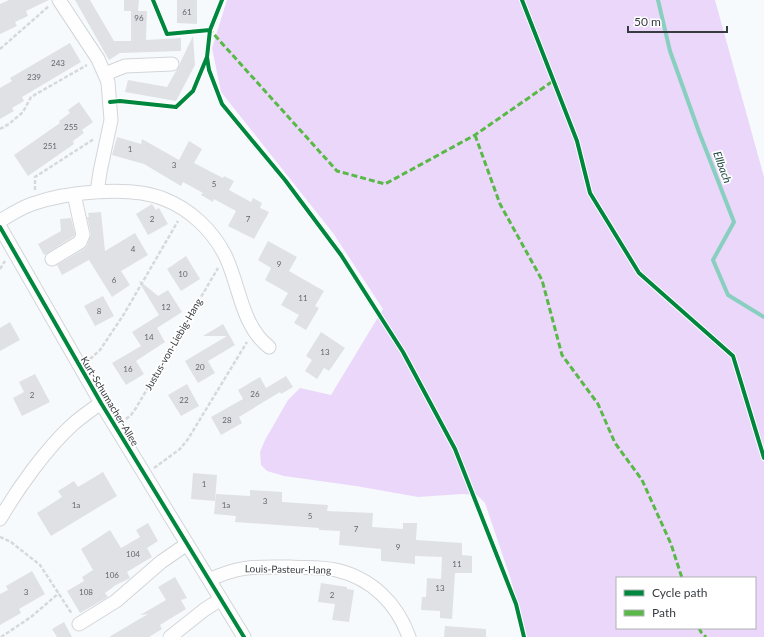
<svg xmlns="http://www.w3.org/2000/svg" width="764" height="637" font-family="Lato,sans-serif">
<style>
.green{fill:#ead7f9;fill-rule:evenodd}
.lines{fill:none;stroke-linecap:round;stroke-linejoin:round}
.stream{stroke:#89cfc0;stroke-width:4}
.building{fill:#dfe1e5}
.minor-casing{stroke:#d2d6d9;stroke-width:15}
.path{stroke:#d7d8d9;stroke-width:2.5;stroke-dasharray:4 2;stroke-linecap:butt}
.minor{stroke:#fefeff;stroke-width:13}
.quiet{stroke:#58b947;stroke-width:3;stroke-dasharray:6 3;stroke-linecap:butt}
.cycleway-casing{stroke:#fff;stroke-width:6}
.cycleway{stroke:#00873e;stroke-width:4}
.labels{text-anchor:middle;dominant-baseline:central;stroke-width:3.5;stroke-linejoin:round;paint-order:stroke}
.number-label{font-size:8px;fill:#63676c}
.street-label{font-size:10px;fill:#373c41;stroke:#fff}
.water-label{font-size:11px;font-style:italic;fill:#204c43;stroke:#fff}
</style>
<rect width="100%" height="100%" fill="#f7fafc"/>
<path class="green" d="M227,0h488l49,177v460h-237l-17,-60 -25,-74 -8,-8 -15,-1 -44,3 -62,-11 -72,-10 -17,-5 -6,-6 -1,-13 5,-12 23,-40 12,-12 31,7 52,-86 -50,-76 -112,-141 -9,-44zM617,578h138v50h-138z"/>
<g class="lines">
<path class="stream" d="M658,0l12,51 29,81 35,90 -21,38 15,35 36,22"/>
</g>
<path class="building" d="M9,0h40l-23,11 2,5 -13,6 2,4 -17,8v-30z
M75,0h15l24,41h17v-30h-7v-11h15l-1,11h9l-1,29 35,-2v13l-61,2 -11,7z
M177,0h20v24l-20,-1z
M193,36l2,29 -19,36 -51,-9 3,-12 39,7 9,-16 3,-4 1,-4z
M70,43l11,19 -59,35 2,4 -12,7 2,3 -14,8v-31l12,-7 -2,-3z
M79,102l14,20 -11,8 2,3 -11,8 1,3 -46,32 -14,-21 46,-32 -1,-2 11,-8 -2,-3z
M117,137l24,7 1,-5 37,21 10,-19 13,8 -8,14 29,15 1,-2 10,5 -5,9 22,12 2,-4 9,5 -2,5 9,4 -15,27 -26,-13 8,-15 -22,-12 -1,3 -12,-7 2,-2 -20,-11 -2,4 -37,-22 -32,-9z
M152,204l4,6 3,-2 9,16 -20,11 -12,-21z
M101,212l4,39 30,-18 13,22 -27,16 9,14 -18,12 -23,-37 -27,15 -5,-10 27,-16 3,-3 4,-12 -4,-17h2l-1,-4z
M71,218l4,16 -1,2 -30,19 -6,-11 23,-13 -1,-12z
M268,241l29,16 -8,14 35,20 -9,15 4,2 -13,22 -12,-7 5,-8 -18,-10 7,-12 -23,-13 6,-12 -13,-8z
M186,256l14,23 -19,12 -14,-22z
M140,281l18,15 10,-6 14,22 -25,16 8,14 -29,19 8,13 -18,11 -14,-22 29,-17 -9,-14 27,-17 -20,-33z
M103,296l11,20 -19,10 -11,-20z
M10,322l10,18 -20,11v-23z
M223,324l12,21 -27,16 7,12 -17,10 -13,-22 42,-25h-24z
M321,332l24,16 -16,23 -5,-3 -7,11 -12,-8 7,-11 -6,-4z
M35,374l15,28 -28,14 -9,-18 11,-6 -5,-10z
M286,376l7,11 -12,7 -1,-2 -41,25 3,6 -21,12 -10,-18 32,-18 -5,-9 22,-13 6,11z
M187,384l12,22 -18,10 -13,-21z
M103,472l14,24 -66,40 -14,-23 25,-16 -4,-6 16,-10 4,6z
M193,473l24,2 -2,26 -24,-2z
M250,490l32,2v10l46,3 -1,6 46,2 -1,14 31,2v-6h14l-1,17 46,3v12l10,1v17h-17l-3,46 -12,-1v-7l-19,-1 1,-13h4l1,-19 14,1 1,-22 -27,-1v8l-34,-3v-12l-42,-4 1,-14 -21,-1v-2l-84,-6 1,-6 -22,-2 2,-20 34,2z
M148,523l10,18 -11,7 5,9 -25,15 3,6 -14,7 -11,8 3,4 -28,16 -13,-22 17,-10 -2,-4 11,-7 -12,-21 29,-19 11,18 19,-11 -4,-7z
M32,571l13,23 -26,15 2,4 -21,12v-31l8,-4 -2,-4z
M175,577l12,21 -6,2 5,9 -26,16 2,4 -13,8h-40l39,-23 -8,1 26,-15 -8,-13z
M321,583l26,4v2l7,1 -5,32 -17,-2 3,-16 -17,-2z
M64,622l8,15h-15l-5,-8z
M445,626l41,3v8h-42z"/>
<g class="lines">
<g class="minor-casing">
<path id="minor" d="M59,0l39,59 10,23 3,38 -11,52 -3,20
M105,74l20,-8 47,-2
M0,221c11,-7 21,-13 32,-17 34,-12 98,-19 132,-5 26,10 48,31 61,56 15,31 16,70 44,92
M0,227l101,176 143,234
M52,259l28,-17 3,-7 -9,-41
M0,519c18,-31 46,-70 72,-94 9,-8 19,-15 29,-22
M209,580c32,-15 47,-13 81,-13 15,1 31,0 46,3 35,8 61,33 73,67
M79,624l37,-23 45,-39 26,-18
M170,637l34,-27 17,-11"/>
</g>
<path class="path" d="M0,49l49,-43
M0,129l9,-5 14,-12 8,-15 56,-32
M35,190v-13l59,-38
M0,269l5,-8
M90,359l10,-9 24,-36 54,-93
M126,419l5,-4 5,-7 82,-140
M154,468l26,-19 8,-10 59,-97
M0,537l11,5 29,23 32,49
M1,637l30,-20 28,-24"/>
<use href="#minor" class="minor"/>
<path class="quiet" d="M208,31l2,-1 127,141 48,13 90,-49 78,-54
M475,135l25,69 42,76 20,75 36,49 17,39 27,37 29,64 11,34
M699,628l2,4 5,5"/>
<g class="cycleway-casing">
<path id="cycleway" d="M153,0l14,34 43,-4
M522,0l55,141 13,52 49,80 94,83 31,102
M207,57l2,13 13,34 63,76 56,75 62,97 52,97 61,155 8,33
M110,102l10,-1 56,6 17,-16 14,-34 3,-27 12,-30
M0,227l101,176 143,234"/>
</g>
<use href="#cycleway" class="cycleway"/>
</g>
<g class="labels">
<g class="number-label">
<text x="187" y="12">61</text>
<text x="139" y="18">96</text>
<text x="58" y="63">243</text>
<text x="34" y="77">239</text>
<text x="71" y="127">255</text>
<text x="50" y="146">251</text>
<text x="130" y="149">1</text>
<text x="174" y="165">3</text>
<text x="214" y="184">5</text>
<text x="152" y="219">2</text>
<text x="248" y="219">7</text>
<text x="133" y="249">4</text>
<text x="279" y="264">9</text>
<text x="183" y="274">10</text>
<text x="114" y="280">6</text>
<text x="303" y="298">11</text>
<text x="166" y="307">12</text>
<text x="99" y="311">8</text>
<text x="149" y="337">14</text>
<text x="325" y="352">13</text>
<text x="200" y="367">20</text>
<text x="128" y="369">16</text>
<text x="255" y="394">26</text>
<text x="32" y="395">2</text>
<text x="184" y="400">22</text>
<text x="227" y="420">28</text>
<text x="204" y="484">1</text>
<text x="265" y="501">3</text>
<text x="76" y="505">1a</text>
<text x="226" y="505">1a</text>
<text x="310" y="516">5</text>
<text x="356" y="529">7</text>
<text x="398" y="547">9</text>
<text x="133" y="554">104</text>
<text x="457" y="564">11</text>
<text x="112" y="575">106</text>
<text x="440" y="588">13</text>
<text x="26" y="592">3</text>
<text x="86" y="592">108</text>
<text x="332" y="595">2</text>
</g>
<g class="street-label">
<text transform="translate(173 344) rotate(-60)">Justus-von-Liebig-Hang</text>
<text transform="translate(110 401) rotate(59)">Kurt-Schumacher-Allee</text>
<text transform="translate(288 569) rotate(1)">Louis-Pasteur-Hang</text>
</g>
<g class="water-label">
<text transform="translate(723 167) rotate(70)">Ellbach</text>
</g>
</g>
<rect x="616" y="577" width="140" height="52" fill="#ffffff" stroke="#afb1b3"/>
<rect x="624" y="590" width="20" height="6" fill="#00873e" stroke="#afb1b3"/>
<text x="652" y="597" font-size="12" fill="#373c41">Cycle path</text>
<rect x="624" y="610" width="20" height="6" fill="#58b947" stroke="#afb1b3"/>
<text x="652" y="617" font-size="12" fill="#373c41">Path</text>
<path d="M628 26v6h99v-6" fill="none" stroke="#373c41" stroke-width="2"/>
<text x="634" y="26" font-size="12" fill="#373c41" stroke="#ffffff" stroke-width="3" paint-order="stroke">50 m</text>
</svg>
